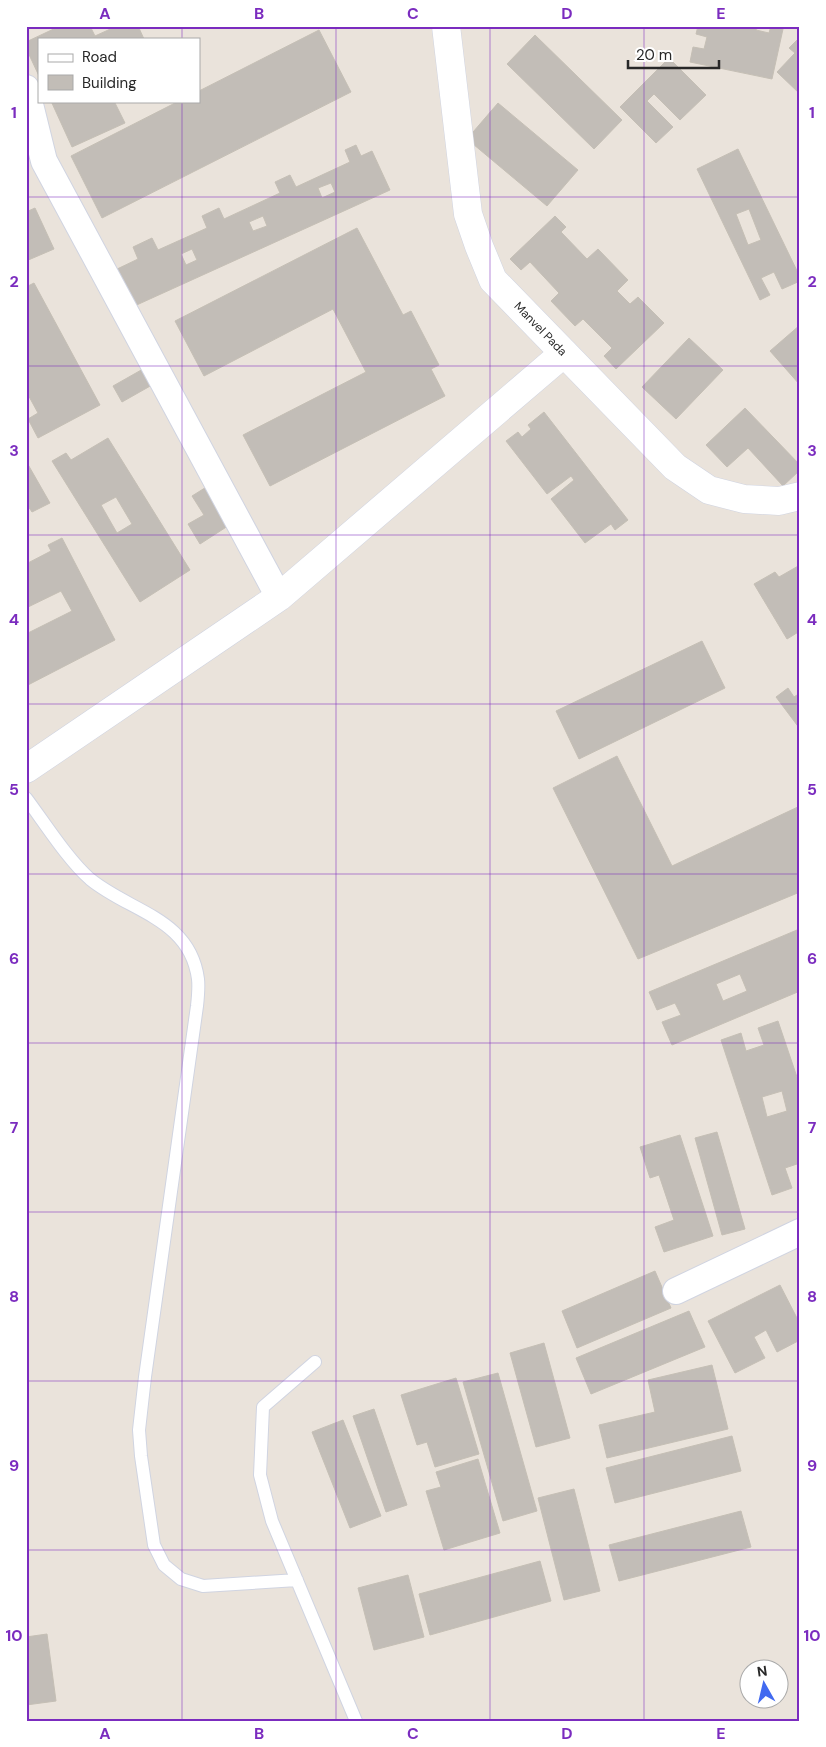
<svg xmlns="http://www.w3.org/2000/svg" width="826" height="1747" font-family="'DM Sans',sans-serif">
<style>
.building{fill:#c2bdb7;stroke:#c5bfb5;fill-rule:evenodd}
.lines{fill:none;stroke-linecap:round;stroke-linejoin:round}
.service-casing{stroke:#d0d4e1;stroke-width:14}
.minor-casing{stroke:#d0d4e1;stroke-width:28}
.tertiary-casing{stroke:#d0d4e1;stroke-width:29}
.secondary-casing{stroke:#d0d4e1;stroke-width:29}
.service{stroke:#fff;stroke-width:12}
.minor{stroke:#fff;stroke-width:26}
.tertiary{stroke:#fff;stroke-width:28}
.secondary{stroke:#fff;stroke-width:28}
.grid{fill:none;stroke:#7b2cbf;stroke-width:1;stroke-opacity:0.55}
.labels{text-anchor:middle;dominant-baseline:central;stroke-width:5;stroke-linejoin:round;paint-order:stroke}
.street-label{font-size:12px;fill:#282828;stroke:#fff}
.neatline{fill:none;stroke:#7b2cbf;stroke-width:2}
.grid-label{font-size:16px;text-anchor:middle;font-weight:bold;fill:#7b2cbf}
</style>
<rect width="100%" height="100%" fill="#eae3db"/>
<path class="building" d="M60,26h30l5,10 22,-10h21l6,13h-105v37l-13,-28v-6z
M698,26h59l-1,4 13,3 2,-7 12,3 -11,50 -82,-17 3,-15 11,2 3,-12 -11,-3z
M319,30l32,62 -249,126 -31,-62 108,-55h20v-10z
M535,35l87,85 -28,29 -87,-85z
M800,37v57l-23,-22 18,-19 -6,-5z
M669,58l37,37 -26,25 -26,-26 -7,7 26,26 -17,16 -36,-36z
M51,101h63l11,22 -53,24z
M498,103l80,67 -31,36 -80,-67z
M356,145l5,11 11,-5 18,39 -260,118 -17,-37 25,-12 -5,-12 19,-9 6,12 49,-22 -5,-12 17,-8 5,11 56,-26 -5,-11 15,-7 6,12 54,-25 -5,-12zM331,183l4,9 -13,6 -4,-10zM263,216l4,10 -14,5 -4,-9zM192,249l5,11 -11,5 -5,-11z
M738,149l62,128v4l-18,8 -8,-17 -13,6 9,17 -10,5 -63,-131zM749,209l12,31 -13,5 -12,-31z
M35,208l19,41 -28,12v-49z
M555,216l11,11 -5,5 26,27 11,-10 30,31 -11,11 13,13 8,-7 26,26 -48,46 -12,-13 8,-8 -29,-29 -8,7 -24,-25 8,-8 -29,-31 -9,8 -11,-11z
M357,228l46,87 8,-4 28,54 -8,4 14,27 -175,90 -27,-51 123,-63 -33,-63 -129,67 -29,-55z
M34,283l66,122 -62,33 -10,-19 10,-6 -12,-22v-104z
M800,325v60l-30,-34z
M689,338l34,32 -47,49 -34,-32z
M143,369l9,16 -30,17 -9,-16z
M745,408l55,57v5l-17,16 -35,-38 -21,19 -21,-22z
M544,412l84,108 -13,10 -4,-6 -26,19 -34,-44 23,-19 -3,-4 -24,18 -41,-53 12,-9 4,5 9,-8 -3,-4z
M108,438l82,132 -50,32 -88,-141 14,-8 5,7zM116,497l16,27 -15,9 -16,-28z
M26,461l24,42 -18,9 -6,-9z
M208,486l23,38 -31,20 -12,-20 16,-9 -12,-19z
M62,538l53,102 -89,46v-52l46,-23 -11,-20 -35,17v-44l25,-13 -3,-6z
M800,565v66l-13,8 -33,-55 21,-12 4,5z
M702,641l23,47 -146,71 -23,-48z
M788,688l6,9 6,-4v36l-24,-32z
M617,756l55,110 128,-60v86l-162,67 -85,-171z
M797,930l3,7v54l-128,54 -10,-23 19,-7 -6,-12 -18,7 -8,-18zM740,974l7,17 -24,10 -7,-17z
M778,1021l22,65v77l-15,5 7,20 -20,7 -51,-155 20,-7 5,18 18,-6 -6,-17zM782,1091l5,20 -20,6 -5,-20z
M717,1132l28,97 -23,6 -27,-97z
M680,1135l33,101 -49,16 -9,-25 19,-7 -15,-45 -9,3 -10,-31z
M655,1271l16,37 -94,40 -15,-37z
M780,1285l20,39v16l-23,12 -11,-22 -12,7 11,21 -30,15 -27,-52z
M689,1311l16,36 -114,47 -15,-36z
M544,1343l26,95 -34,9 -26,-94z
M712,1365l16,64 -121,29 -8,-33 56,-13 -7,-32z
M498,1373l39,138 -34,10 -40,-139z
M456,1378l23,76 -44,13 -8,-25 -10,3 -16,-50z
M374,1409l33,96 -21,7 -33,-96z
M343,1420l38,96 -31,12 -38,-96z
M732,1436l9,35 -126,32 -9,-35z
M478,1459l22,74 -56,17 -18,-59 15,-4 -5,-15z
M574,1489l26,102 -36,9 -26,-102z
M741,1511l10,36 -132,34 -10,-36z
M540,1561l11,40 -121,34 -11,-41z
M408,1575l16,62 -50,13 -16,-62z
M47,1634l9,67 -30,4v-68z"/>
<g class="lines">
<g class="service-casing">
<path id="service" d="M26,798c18,24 42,62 64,81 40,33 100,39 108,100 1,9 0,18 -1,27l-52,371 -6,53 2,26 13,89 10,20 17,14 22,7 94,-6
M315,1362l-52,45 -3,68 12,46 84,200"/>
</g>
<g class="minor-casing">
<path id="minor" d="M26,88l18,73 235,436
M676,1291l124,-59"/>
</g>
<g class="tertiary-casing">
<path id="tertiary" d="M26,769l253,-172 285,-244"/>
</g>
<g class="secondary-casing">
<g id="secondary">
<path id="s1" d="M446,26l22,188 11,32 14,34 182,187 34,23 35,9 35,2 21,-5"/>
</g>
</g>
<use href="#service" class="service"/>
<use href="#minor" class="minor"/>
<use href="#tertiary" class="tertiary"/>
<use href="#secondary" class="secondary"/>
</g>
<path class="grid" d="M182,26v13M336,26v1695M490,26v1695M644,26v1695M182,101v1620M26,197h774M26,366h774M26,535h774M26,704h774M26,874h774M26,1043h774M26,1212h774M26,1381h774M26,1550h774"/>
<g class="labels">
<g class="street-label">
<text stroke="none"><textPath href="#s1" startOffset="328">Manvel Pada</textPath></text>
</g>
</g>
<rect width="826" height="1747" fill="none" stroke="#ffffff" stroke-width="55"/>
<rect x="38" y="38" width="162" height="65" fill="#ffffff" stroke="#a9a9a9"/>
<rect x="48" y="54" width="25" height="8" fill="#ffffff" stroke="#a9a9a9"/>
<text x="82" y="62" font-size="15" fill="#282828">Road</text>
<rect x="48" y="75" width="25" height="15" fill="#c2bdb7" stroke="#a9a9a9"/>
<text x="82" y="88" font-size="15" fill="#282828">Building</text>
<g transform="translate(764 1684) rotate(352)"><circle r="24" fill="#ffffff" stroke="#a9a9a9"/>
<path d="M0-4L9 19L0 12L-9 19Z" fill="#426af0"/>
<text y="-8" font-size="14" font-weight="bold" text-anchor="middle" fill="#282828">N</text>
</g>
<path d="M628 60v8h91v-8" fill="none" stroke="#282828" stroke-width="2.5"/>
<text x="636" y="60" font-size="15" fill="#282828" stroke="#ffffff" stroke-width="4" paint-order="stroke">20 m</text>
<rect x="28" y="28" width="770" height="1692" class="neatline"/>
<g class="grid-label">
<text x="105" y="19">A</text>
<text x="259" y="19">B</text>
<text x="413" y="19">C</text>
<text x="567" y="19">D</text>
<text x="721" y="19">E</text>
<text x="14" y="118">1</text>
<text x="812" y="118">1</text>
<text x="14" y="287">2</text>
<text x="812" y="287">2</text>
<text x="14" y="456">3</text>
<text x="812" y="456">3</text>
<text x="14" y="625">4</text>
<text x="812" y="625">4</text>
<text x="14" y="795">5</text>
<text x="812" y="795">5</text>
<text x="14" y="964">6</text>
<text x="812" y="964">6</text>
<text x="14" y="1133">7</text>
<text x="812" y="1133">7</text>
<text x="14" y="1302">8</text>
<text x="812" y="1302">8</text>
<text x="14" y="1471">9</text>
<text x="812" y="1471">9</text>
<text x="14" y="1641">10</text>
<text x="812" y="1641">10</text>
<text x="105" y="1739">A</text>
<text x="259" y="1739">B</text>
<text x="413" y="1739">C</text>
<text x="567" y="1739">D</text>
<text x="721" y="1739">E</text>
</g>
</svg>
